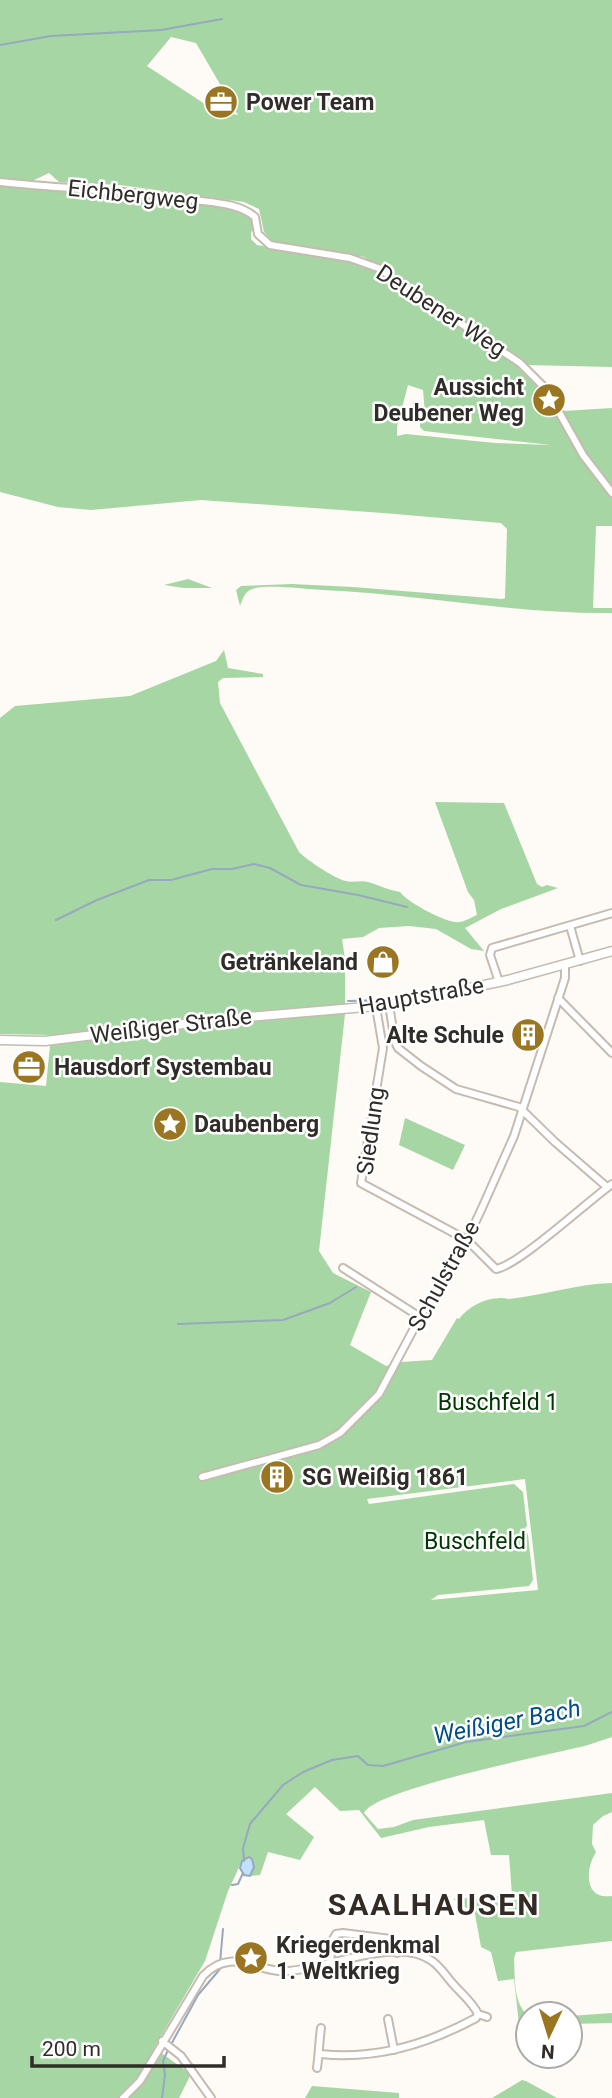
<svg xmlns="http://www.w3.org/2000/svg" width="612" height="2098" font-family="Roboto,sans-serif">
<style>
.green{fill:#a6d6a3;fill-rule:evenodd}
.water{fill:#c1dfff;stroke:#96a9be;stroke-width:2}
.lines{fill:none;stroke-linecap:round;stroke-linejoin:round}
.stream{stroke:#96a9be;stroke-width:2}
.minor-casing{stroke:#c5bbb1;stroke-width:10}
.tertiary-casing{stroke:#c5bbb1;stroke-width:11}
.minor{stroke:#fff;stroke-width:6}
.tertiary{stroke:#fff;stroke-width:8}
.labels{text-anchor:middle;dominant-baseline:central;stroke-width:5;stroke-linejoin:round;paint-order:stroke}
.poi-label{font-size:23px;font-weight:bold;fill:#302c28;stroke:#fff;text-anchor:start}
.street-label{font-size:23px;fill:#302c28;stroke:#fff}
.park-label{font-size:23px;fill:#013603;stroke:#fff}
.water-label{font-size:24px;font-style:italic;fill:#004e8a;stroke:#fff}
.district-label{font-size:30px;font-weight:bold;letter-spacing:2px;fill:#342c24;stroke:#fff}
</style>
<rect width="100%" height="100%" fill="#fefaf5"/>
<path class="green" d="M0,0h612v367l-85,-2 -50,-37 -113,-71 -73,-11 -19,-5 -8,-9 -5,-23 -15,-7 -124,-17 -61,-3 -10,-9 -17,8 -32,-3zM171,37l25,6 42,72 -24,-5 -67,-44z
M0,185c59,6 118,8 176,15 26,3 56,4 77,19l3,8 -5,5v7l6,6 93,16 28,10 137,91 27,26 38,67 32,43v28h-16l-3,82h19v5c-97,1 -193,-19 -290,-23 -17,-1 -56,-6 -70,-1 -8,3 -9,10 -12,17l-4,-16 5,-4 51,-2 61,3 149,12 3,-1 2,-69 -6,-6 -118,-10 -182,-13 -110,10 -33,-3 -58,-15zM408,385l15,5 2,24 -5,5v8l4,4 127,14 -56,-2 -89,-9 -9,2v-9z
M612,408v80l-28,-39 -21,-38z
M188,579l24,9h-28l-20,-3z
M224,650l4,18 35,6v3l-40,1 -5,4 2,21 79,149c8,8 36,27 47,29 7,2 15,-1 22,1 11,3 20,8 32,10 7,10 43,29 55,30 8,1 15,-4 22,-7l-3,-15 -6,-8 -33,-90 69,1 33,81 5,3 5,-2 11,3 -57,21 -36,19 19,23 -13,-2 -35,-20 -27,-3 -30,2 -16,9 -21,2 3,20v55l-26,237 14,22 38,19 -21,53 36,21 15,-4 31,-2 25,-42 2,1c11,-14 31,-24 50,-20 35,-4 68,-15 103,-16v454l-24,8c-34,9 -214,44 -224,68l14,16 16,-2 19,-7 199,-27v19l-9,4 -10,9 -1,19 4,8c-11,17 -12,48 16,44v45l-96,11 -2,6c1,18 -1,46 14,57v9h-9l-5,-45 -16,2 -7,-29 -10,-5 -6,-33 -22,-15 59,-4 -3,-40h-18l-7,-35 -55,7 -48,11 -22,-28 -19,1 -25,-24 -29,27 28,23 -14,23 -32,-8 -8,23 -10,1 4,-9 -12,-6 -14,30 -23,70 -51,87 37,26 -12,24h-179v-1016l46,4 5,-51 -51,-1v-316l15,-12 115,-10 86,-35zM525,1479l13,111 -107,10 7,-5 91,-9 4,-6 -5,-45 -3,-7 2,-2 -4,-34 -9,-8 -145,20 -2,-5z
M405,1118l60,27 -12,25 -54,-25z
M612,2013v10l-42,1v-8z
M522,2080l4,1 31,17h-65z
M312,2086l87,7v5h-94z"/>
<path class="water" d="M249,1857l3,2 2,8 -4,9 -6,-1 -4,-7 2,-7z"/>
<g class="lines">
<path class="stream" d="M0,45l51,-9 110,-6 61,-11
M56,920l41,-20 52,-20h22l41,-11h20l22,-5 16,4 31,17 57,10 49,12
M348,1001l34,-1
M178,1324l105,-4 47,-17 26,-16
M244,1861l-1,-13 7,-24 33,-39 20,-13 29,-12 26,-4 10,9 15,1 83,-24 118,-16 28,-14
M232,1885l6,-1 5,-11
M220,1963l3,-34
M162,2098l3,-23 -2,-14 5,-11 30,-55 22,-26"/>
<g class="minor-casing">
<path id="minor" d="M0,182c63,7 126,8 188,17 22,4 50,3 67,18l3,17 12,11 80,13 28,10 142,95 26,26 37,66 29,38
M570,926l10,35
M499,982l-9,-27 2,-7 120,-35
M558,998l54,55
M389,1005l6,37
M376,1007l7,41 -22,135 106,57 29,29c23,-4 92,-68 116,-85
M395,1042l3,6 23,18 35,23 63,18 36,35 52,45
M343,1268l77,49
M202,1477l117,-32 21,-12 39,-39 41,-77 47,-77 15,-32 32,-72 51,-158v-13
M330,1963l2,-22 4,-7 7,-1 48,6 6,8v6
M388,2019l6,31
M162,2041l19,15 30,42
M321,2054c55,6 107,-10 155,-36l2,-4
M317,2068c2,-14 2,-26 4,-40
M123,2098l17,-17 63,-105c29,-31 54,-2 86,-5 39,-3 109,-35 143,-10 9,6 15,17 22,24 8,9 19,18 24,29l9,3"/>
</g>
<g class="tertiary-casing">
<path id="tertiary" d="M0,1040l45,1 179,-22 165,-14 119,-25 104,-29"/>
</g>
<use href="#minor" class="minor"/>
<use href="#tertiary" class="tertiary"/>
</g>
<defs>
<g id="office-disc" transform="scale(1.75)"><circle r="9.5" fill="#9b7622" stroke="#fff"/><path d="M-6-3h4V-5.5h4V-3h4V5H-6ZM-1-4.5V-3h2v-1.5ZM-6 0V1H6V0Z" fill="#fff"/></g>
<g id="sight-disc" transform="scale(1.75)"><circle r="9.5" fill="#9b7622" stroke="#fff"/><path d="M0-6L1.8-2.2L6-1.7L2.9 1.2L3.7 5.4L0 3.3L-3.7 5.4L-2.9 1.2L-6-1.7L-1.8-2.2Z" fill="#fff"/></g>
<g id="shop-disc" transform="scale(1.75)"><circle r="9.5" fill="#9b7622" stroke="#fff"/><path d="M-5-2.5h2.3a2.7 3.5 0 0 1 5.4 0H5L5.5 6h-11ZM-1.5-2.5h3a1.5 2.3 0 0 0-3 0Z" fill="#fff"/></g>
<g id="building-disc" transform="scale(1.75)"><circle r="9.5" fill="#9b7622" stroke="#fff"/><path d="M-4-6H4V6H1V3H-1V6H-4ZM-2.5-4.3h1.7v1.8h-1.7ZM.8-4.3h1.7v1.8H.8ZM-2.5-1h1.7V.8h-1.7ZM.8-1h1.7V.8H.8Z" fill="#fff"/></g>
</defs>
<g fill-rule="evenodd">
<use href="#office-disc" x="221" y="102"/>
<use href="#sight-disc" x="549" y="400"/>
<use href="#shop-disc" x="383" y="962"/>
<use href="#building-disc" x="528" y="1035"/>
<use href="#office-disc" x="29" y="1067"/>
<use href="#sight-disc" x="170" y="1124"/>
<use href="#building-disc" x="277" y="1477"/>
<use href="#sight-disc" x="251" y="1958"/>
</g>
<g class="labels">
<g class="poi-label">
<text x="246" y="102">Power Team</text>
<text x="524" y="387" text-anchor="end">Aussicht<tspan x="524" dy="26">Deubener Weg</tspan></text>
<text x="358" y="962" text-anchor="end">Getränkeland</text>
<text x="504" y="1035" text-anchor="end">Alte Schule</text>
<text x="54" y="1067">Hausdorf Systembau</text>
<text x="194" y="1124">Daubenberg</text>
<text x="302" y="1477">SG Weißig 1861</text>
<text x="276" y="1945">Kriegerdenkmal<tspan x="276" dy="26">1. Weltkrieg</tspan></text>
</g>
<g class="street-label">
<text transform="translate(133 195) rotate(6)">Eichbergweg</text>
<text transform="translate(441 311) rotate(33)">Deubener Weg</text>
<text transform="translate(421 996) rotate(-10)">Hauptstraße</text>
<text transform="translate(171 1026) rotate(-7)">Weißiger Straße</text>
<text transform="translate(371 1131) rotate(-82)">Siedlung</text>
<text transform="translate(444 1276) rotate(-61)">Schulstraße</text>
</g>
<g class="park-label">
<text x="498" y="1402">Buschfeld 1</text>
<text x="475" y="1541">Buschfeld</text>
</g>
<g class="water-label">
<text transform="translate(507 1722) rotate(-11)">Weißiger Bach</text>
</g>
<g class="district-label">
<text x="434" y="1904">SAALHAUSEN</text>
</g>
</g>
<g transform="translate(549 2035) rotate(184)"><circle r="33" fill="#ffffff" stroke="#acaba9" stroke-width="2"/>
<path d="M0-5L12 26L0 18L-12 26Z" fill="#9b7622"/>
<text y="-10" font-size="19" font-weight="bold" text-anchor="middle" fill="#302c28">N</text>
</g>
<path d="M32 2056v10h192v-10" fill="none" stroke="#302c28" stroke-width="3.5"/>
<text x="42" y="2056" font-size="21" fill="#302c28" stroke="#ffffff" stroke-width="5" paint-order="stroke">200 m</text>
</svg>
